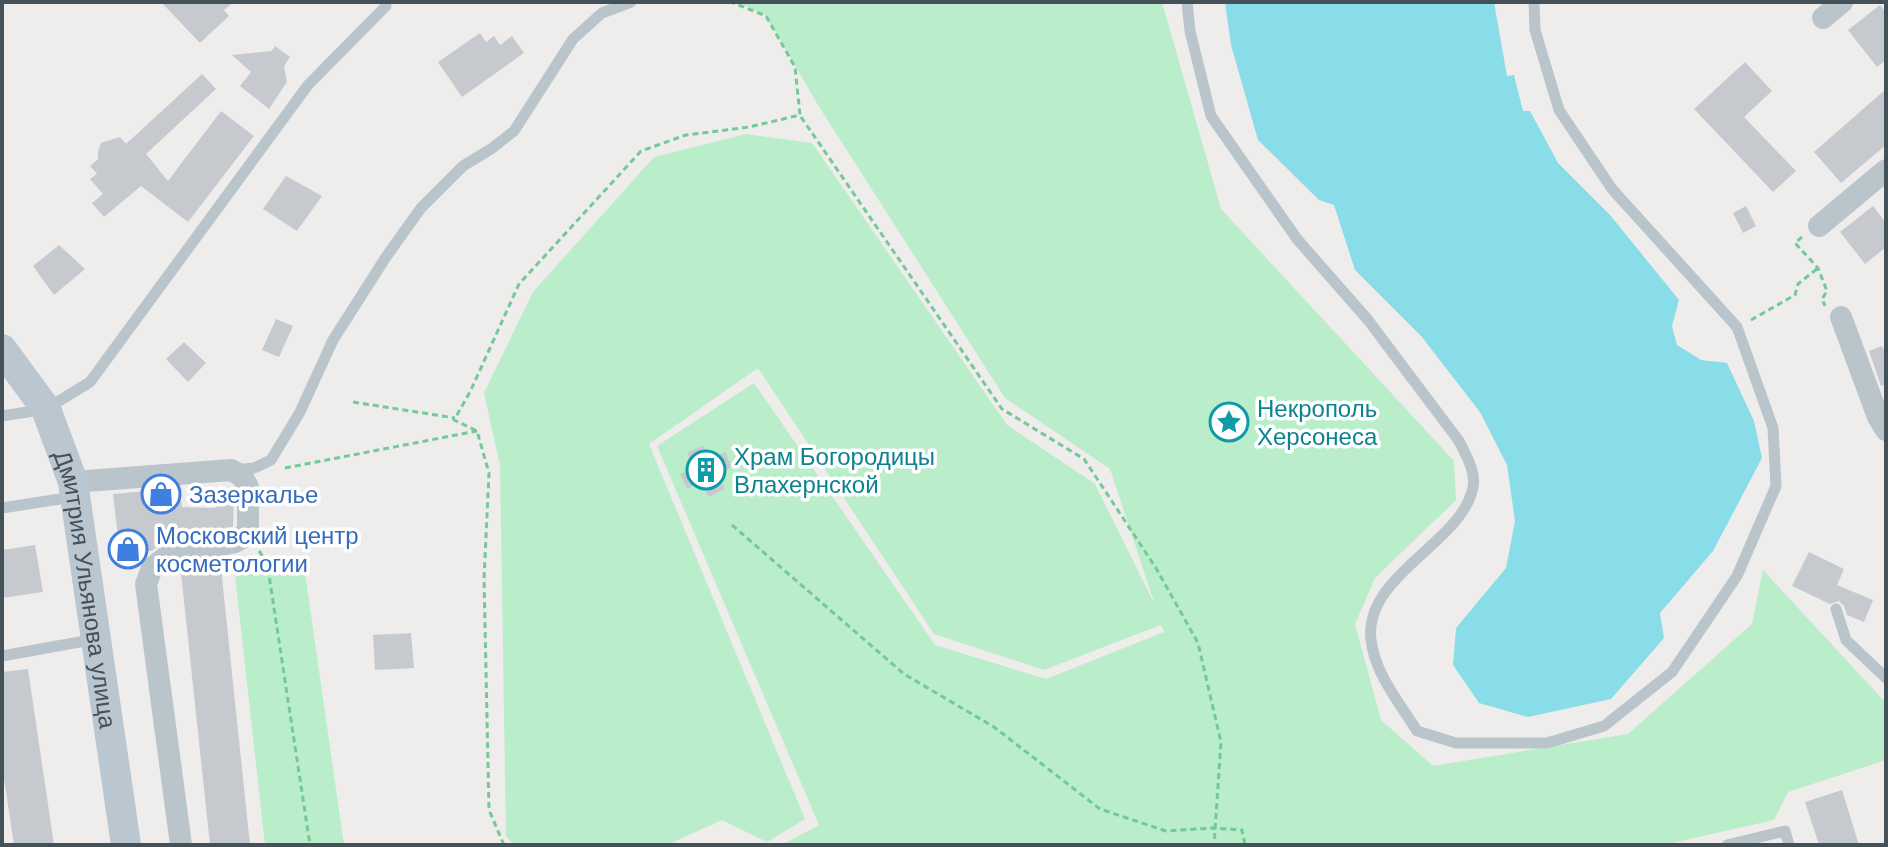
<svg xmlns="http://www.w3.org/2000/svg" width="1888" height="847" font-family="Arial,sans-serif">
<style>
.green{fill:#baedc9}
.water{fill:#88dde9}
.building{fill:#c6cacf}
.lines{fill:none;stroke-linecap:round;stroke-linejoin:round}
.path{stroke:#73c998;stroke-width:3;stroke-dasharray:6 4;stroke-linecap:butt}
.service{stroke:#bac5cb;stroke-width:11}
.minor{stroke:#bac5cb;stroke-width:22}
.secondary{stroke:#bac6d0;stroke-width:30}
.labels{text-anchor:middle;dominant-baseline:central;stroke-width:7;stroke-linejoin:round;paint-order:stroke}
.culture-label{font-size:24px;fill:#0d838f;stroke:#fff;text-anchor:start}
.shop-label{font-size:24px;fill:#366cbe;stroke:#fff;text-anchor:start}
.street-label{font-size:24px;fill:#455159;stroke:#fff}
</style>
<rect width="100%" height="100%" fill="#efecec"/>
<path class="green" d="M738,2h424l59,207 233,252 2,39 -81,78 -20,46 26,96 52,46 195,-32 124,-110 11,-54 123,133v57l-98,32 -14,28 -111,25h-881l37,-20 -162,-379 97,-63 181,262 111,34 118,-47 -3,-7 -117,45 -110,-36 -176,-266 -109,76 156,375 -38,23 -45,-22 -55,25h-153l-8,-9 -6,-371 -16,-72 49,-101 121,-135 92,-23 66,9 195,282 88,59 60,121 -45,-136 -105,-71 -187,-293 -52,-89z
M304,566l40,279h-79l-30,-269z"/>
<path class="water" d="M1225,2h269l13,74 7,-1 9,36h7l28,52 52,52 69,85 -7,26 5,19 24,15 26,3 27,58 8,37 -49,93 -53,62 4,25 -53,61 -83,18 -49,-14 -26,-38 3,-37 50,-60 9,-47 -8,-56 -27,-53 -59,-76 -66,-66 -21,-65 -15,-5 -61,-60 -27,-95z"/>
<path class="building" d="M161,2h73l-10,8 5,6 -29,27z
M1880,5l6,8v47l-9,7 -29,-37z
M480,33l6,9 8,-6 6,9 12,-9 12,17 -62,44 -24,-35z
M275,46l15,11 -6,9 3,16 -18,27 -29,-23 11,-14 -19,-17 40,-4z
M1745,62l27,29 -28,26 52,54 -23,21 -79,-83z
M202,74l14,15 -70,65 22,27 53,-70 33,25 -66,86 -47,-36 -37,31 -12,-14 11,-9 -13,-15 7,-5 -7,-8 8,-7v-8l3,-8 19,-6 6,7z
M1886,89v56l-45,38 -27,-31z
M286,176l36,20 -25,35 -34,-22z
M1746,206l10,20 -13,7 -10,-20z
M1873,206l13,17v24l-21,17 -25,-32z
M59,245l26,24 -31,26 -21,-29z
M276,319l17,7 -14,31 -17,-7z
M184,342l22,21 -18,19 -22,-23z
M1882,346l4,9v29l-5,2 -12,-35z
M703,445l7,14 15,-7 7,15 -14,7 7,15 -16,8 -8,-15 -14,7 -7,-15 14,-7 -7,-14z
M180,488l2,19 33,1 1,-10 18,1 -1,28 -9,3 -39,-1 1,9 -24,6 -11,7 -31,4 -7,-61z
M35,545l8,47 -41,6v-48z
M1809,552l35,17 -7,16 36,15 -9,22 -17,-7 -3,-9 -5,-5 -9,3 -38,-18z
M221,568l29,277h-40l-29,-272z
M411,633l3,35 -39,2 -2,-35z
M28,669l26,176h-40l-12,-80v-93z
M1842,790l17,55h-40l-14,-43z"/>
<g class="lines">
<path class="path" d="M801,117l201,292 82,50 72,109 42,75 23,99 -7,103
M1802,237l-7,6 23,25 9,23 -5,8 3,7
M1751,320l44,-25 3,-11 20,-16
M353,402l102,16
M285,468l192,-37
M732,525l172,149 90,53 106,82 66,22 47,-3 29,2 3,15
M259,551l8,11 43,283
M504,845l-15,-35 -5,-231 5,-106 -12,-42 -23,-11 16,-28 49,-108 122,-133 45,-16 63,-8 51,-12 -5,-48 -29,-51 -35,-14"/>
<path class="service" d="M1187,2l3,29 21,85 86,123 71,81 91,121c7,14 17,31 14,46 -10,56 -110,88 -102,153 4,34 28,62 46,91l39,12h91l57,-17 68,-54 65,-96 39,-90 -3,-58 -36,-101 -125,-138 -53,-79 -24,-80 -1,-28
M2,416l44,-7 44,-27 218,-297 78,-79
M236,470l18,-2 17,-8 29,-48 33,-72 53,-83 35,-49 42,-42 28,-17 23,-18 59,-92 29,-26 29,-11
M2,508l71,-11
M1836,609l10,31 40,38
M2,656l94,-17
M1727,845l58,-14 4,14"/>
<path class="minor" d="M1823,18l19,-16
M1819,226l67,-56
M1841,317l37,100 8,13
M73,482l158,-12 11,6 6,11v41l-4,9 -9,5 -69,15 -14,11 -6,16 35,261"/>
<path class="secondary" id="s1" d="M2,349l44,60 27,73 53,363"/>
</g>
<defs>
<g id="sight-ring" transform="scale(2)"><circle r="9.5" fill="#fff" stroke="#0f9aa8" stroke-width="1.5"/><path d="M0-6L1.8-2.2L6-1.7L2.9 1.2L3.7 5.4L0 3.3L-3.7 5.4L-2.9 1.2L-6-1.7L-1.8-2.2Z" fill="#0f9aa8"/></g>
<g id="building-ring" transform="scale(2)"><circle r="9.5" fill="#fff" stroke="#0f9aa8" stroke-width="1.5"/><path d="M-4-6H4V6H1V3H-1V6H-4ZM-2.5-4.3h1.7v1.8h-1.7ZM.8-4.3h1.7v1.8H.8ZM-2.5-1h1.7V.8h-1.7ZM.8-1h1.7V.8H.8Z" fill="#0f9aa8"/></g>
<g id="shop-ring" transform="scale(2)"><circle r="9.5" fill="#fff" stroke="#3f7fe0" stroke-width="1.5"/><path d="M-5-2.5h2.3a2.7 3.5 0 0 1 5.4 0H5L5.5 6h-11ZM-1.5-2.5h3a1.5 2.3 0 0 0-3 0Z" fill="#3f7fe0"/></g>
</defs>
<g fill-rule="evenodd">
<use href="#sight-ring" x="1229" y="422"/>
<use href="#building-ring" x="706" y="470"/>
<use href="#shop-ring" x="161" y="494"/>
<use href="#shop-ring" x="128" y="549"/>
</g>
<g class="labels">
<g class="culture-label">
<text x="1257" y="408">Некрополь<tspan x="1257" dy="28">Херсонеса</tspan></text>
<text x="734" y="456">Храм Богородицы<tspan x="734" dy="28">Влахернской</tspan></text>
</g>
<g class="shop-label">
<text x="189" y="494">Зазеркалье</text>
<text x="156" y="535">Московский центр<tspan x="156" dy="28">косметологии</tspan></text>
</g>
<g class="street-label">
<text stroke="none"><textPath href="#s1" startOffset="260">Дмитрия Ульянова улица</textPath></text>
</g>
</g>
<rect width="1888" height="847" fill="none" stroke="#455159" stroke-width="8"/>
</svg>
